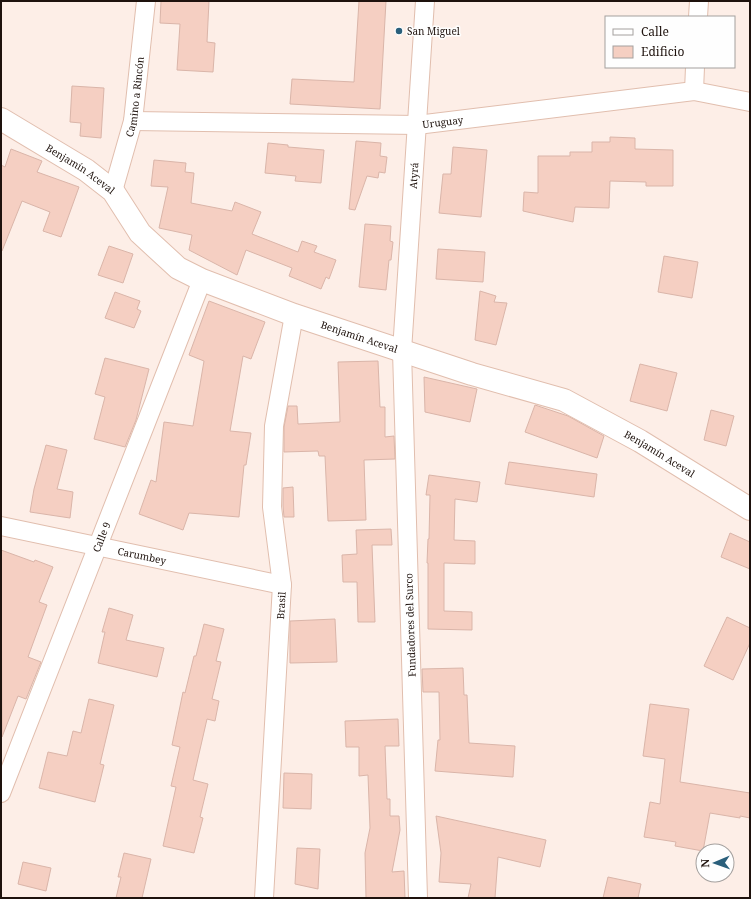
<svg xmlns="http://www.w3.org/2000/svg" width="751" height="899" font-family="'Noto Serif',serif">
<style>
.building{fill:#f5cfc2;stroke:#dab5a9}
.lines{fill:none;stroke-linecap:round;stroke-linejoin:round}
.minor-casing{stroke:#e1beae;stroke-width:20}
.tertiary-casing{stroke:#e1beae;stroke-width:24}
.minor{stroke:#fff;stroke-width:18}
.tertiary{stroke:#fff;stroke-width:22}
.poi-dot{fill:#2a5f7b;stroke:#fefefe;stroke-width:1.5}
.labels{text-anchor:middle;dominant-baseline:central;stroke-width:3;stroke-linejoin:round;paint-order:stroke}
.poi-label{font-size:10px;fill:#1e120d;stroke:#fefefe;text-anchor:start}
.street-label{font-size:10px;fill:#1e120d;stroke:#fefefe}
</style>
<rect width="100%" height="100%" fill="#fdeee7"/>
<path class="building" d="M161,1h48l-2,41 8,1 -2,29 -36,-2 3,-46 -20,-1z
M359,1h27l-6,108 -90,-5 2,-25 62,3z
M72,86l32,2 -3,50 -21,-2 1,-13 -11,-1z
M610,137l25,1v11l38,1v36h-27v-4l-36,-1 -1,27 -34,-1 -2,15 -50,-11 1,-19 14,1v-37h32v-4h22v-10h18z
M356,141l25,2 -1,13 7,1 -2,16 -6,-1 -1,6 -11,-2 -12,34 -6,-1z
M268,143l20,2v2l36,3 -3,33 -26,-2 1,-5 -31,-3z
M453,147l34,3 -6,67 -42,-4 4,-39h8z
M11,149l31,12 -5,11 42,15 -18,50 -18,-6 7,-19 -28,-11 -20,50h-1v-86l4,2z
M154,160l32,3 -1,9 9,1 -3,30 41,8 3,-9 26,10 -9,22 46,18 4,-11 15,5 -3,6 22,8 -7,19 -3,-2 -5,12 -32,-13 3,-8 -46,-18 -9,25 -48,-25 3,-15 -33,-7 9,-41 -17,-1z
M365,224l26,2 -1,15 3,1 -2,18h-2l-3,30 -27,-3z
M109,246l24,8 -10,29 -25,-8z
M438,249l47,3 -2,30 -47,-3z
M664,256l34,6 -6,36 -34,-6z
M480,291l16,5 -2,6 13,1 -11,42 -21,-5z
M115,292l25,9 -3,8 4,2 -7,17 -29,-10z
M209,301l56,21 -14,37 -8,-3 -13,75 21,2 -5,32h-2l-5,52 -50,-4 -6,17 -44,-16 12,-34 5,2 8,-60 29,4 11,-65 -15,-6z
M105,358l44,11 -13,51 -11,27 -31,-8 11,-42 -10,-3z
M378,361l2,46h5v30l9,-1 1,23 -31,1 2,60 -38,1 -3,-65h-6l-1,-5 -34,1v-25l4,-21h9l1,18 42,-2 -2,-60z
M640,364l37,9 -10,38 -37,-10z
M424,377l53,12 -7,33 -45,-10z
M535,405l33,11 36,20 -7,22 -72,-26z
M711,410l23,6 -8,30 -22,-6z
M46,445l21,5 -10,39 16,3 -3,26 -40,-6 4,-23z
M509,462l88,12 -3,23 -89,-13z
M429,475l51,7 -3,20 -22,-3 -1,41 21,1v23l-31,-1v48l28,1v18l-44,-1v-66h-1l1,-24h1l1,-44h-4z
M293,487l1,30h-10l-1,-11v-18z
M391,529l1,16h-20l3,77h-17l-1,-40h-14l-1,-27 15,-1 -1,-24z
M730,533l20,9v27l-29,-12z
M1,550l33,12 1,-2 18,7 -14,35 8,3 -19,52 13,5 -15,37 -8,-3 -16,41z
M109,608l24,7 -7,25 38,8 -7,29 -59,-14 7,-31h-3z
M727,617l23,11v15l-17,37 -29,-14z
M335,619l2,43 -47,1v-42z
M204,624l20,5 -8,32 5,1 -9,37 7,2 -4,20 -8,-2 -14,61 15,4 -8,33 3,1 -9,35 -31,-7 13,-59 -5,-1 9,-39 -8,-2 11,-53 2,1 9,-37h2z
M463,668l1,27h3l2,48 46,3 -2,31 -78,-6 3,-31h2l-1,-48h-16l-1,-23z
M89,699l25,6 -14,59 4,1 -9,37 -56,-14 9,-36 19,4 6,-25 8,2z
M650,704l39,5 -9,73 70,11v25l-10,-2v2l-30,-5 -7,38 -28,-5 1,-4 -32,-5 6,-35 10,2 5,-45 -22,-3z
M398,719l1,27h-14l2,53h3v17h9l1,14 -8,42 12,-1 1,27h-39l-1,-45 5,-25 -2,-53 -9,1v-29h-13l-1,-26z
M284,773l28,1 -1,35 -28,-1z
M436,816l110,24 -6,27 -42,-10 -3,41h-27l3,-14 -32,-2 2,-29z
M297,848l23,1 -2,40 -23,-5z
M124,853l27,6 -9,39h-26l5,-21h-3z
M23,862l28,6 -5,23 -28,-7z
M608,877l33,7 -3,14h-35z"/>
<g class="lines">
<g class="minor-casing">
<g id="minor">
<path d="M698,17l1,-16"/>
<path d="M694,91l1,-24"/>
<path id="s1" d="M133,121l284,4 277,-34 56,11"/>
<path id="s2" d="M113,191l20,-70 13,-120"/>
<path id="s3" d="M1,526l281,59"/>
<path id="s4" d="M1,793l201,-513"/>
<path id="s5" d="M264,898l18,-313 -10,-78 2,-81 20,-111"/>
<path id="s6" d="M418,898l-16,-547 23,-350"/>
</g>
</g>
<g class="tertiary-casing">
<g id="tertiary">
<path id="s7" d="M1,119l85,51 27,21 27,42 38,35 24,12 92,35 178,59 92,26 76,41 110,68"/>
</g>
</g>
<use href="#minor" class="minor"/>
<use href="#tertiary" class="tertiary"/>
</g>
<circle class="poi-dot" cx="399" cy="31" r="4"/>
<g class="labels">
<g class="poi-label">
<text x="407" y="31">San Miguel</text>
</g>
<g class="street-label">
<text stroke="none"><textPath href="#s2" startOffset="97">Camino a Rincón</textPath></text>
<text stroke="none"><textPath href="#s1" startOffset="310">Uruguay</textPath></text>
<text stroke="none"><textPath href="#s7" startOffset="94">Benjamín Aceval</textPath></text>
<text stroke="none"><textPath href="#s6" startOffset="723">Atyrá</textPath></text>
<text stroke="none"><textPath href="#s7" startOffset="429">Benjamín Aceval</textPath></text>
<text stroke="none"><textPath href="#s7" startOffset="753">Benjamín Aceval</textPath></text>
<text stroke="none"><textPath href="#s4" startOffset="275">Calle 9</textPath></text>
<text stroke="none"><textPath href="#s3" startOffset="144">Carumbey</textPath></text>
<text stroke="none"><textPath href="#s5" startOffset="293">Brasil</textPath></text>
<text transform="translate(410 625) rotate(-92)">Fundadores del Surco</text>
</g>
</g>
<rect width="751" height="899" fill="none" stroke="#1e120d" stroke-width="4"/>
<rect x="605" y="16" width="130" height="52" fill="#fefefe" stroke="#a4a09e"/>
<rect x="613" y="29" width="20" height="6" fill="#ffffff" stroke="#a4a09e"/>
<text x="641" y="36" font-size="12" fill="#1e120d">Calle</text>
<rect x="613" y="46" width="20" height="12" fill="#f5cfc2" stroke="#a4a09e"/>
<text x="641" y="56" font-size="12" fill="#1e120d">Edificio</text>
<g transform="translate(715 863) rotate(268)"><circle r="19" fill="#fefefe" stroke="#a4a09e"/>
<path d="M0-3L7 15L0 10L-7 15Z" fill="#2a5f7b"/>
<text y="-6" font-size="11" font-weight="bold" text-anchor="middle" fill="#1e120d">N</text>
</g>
</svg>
